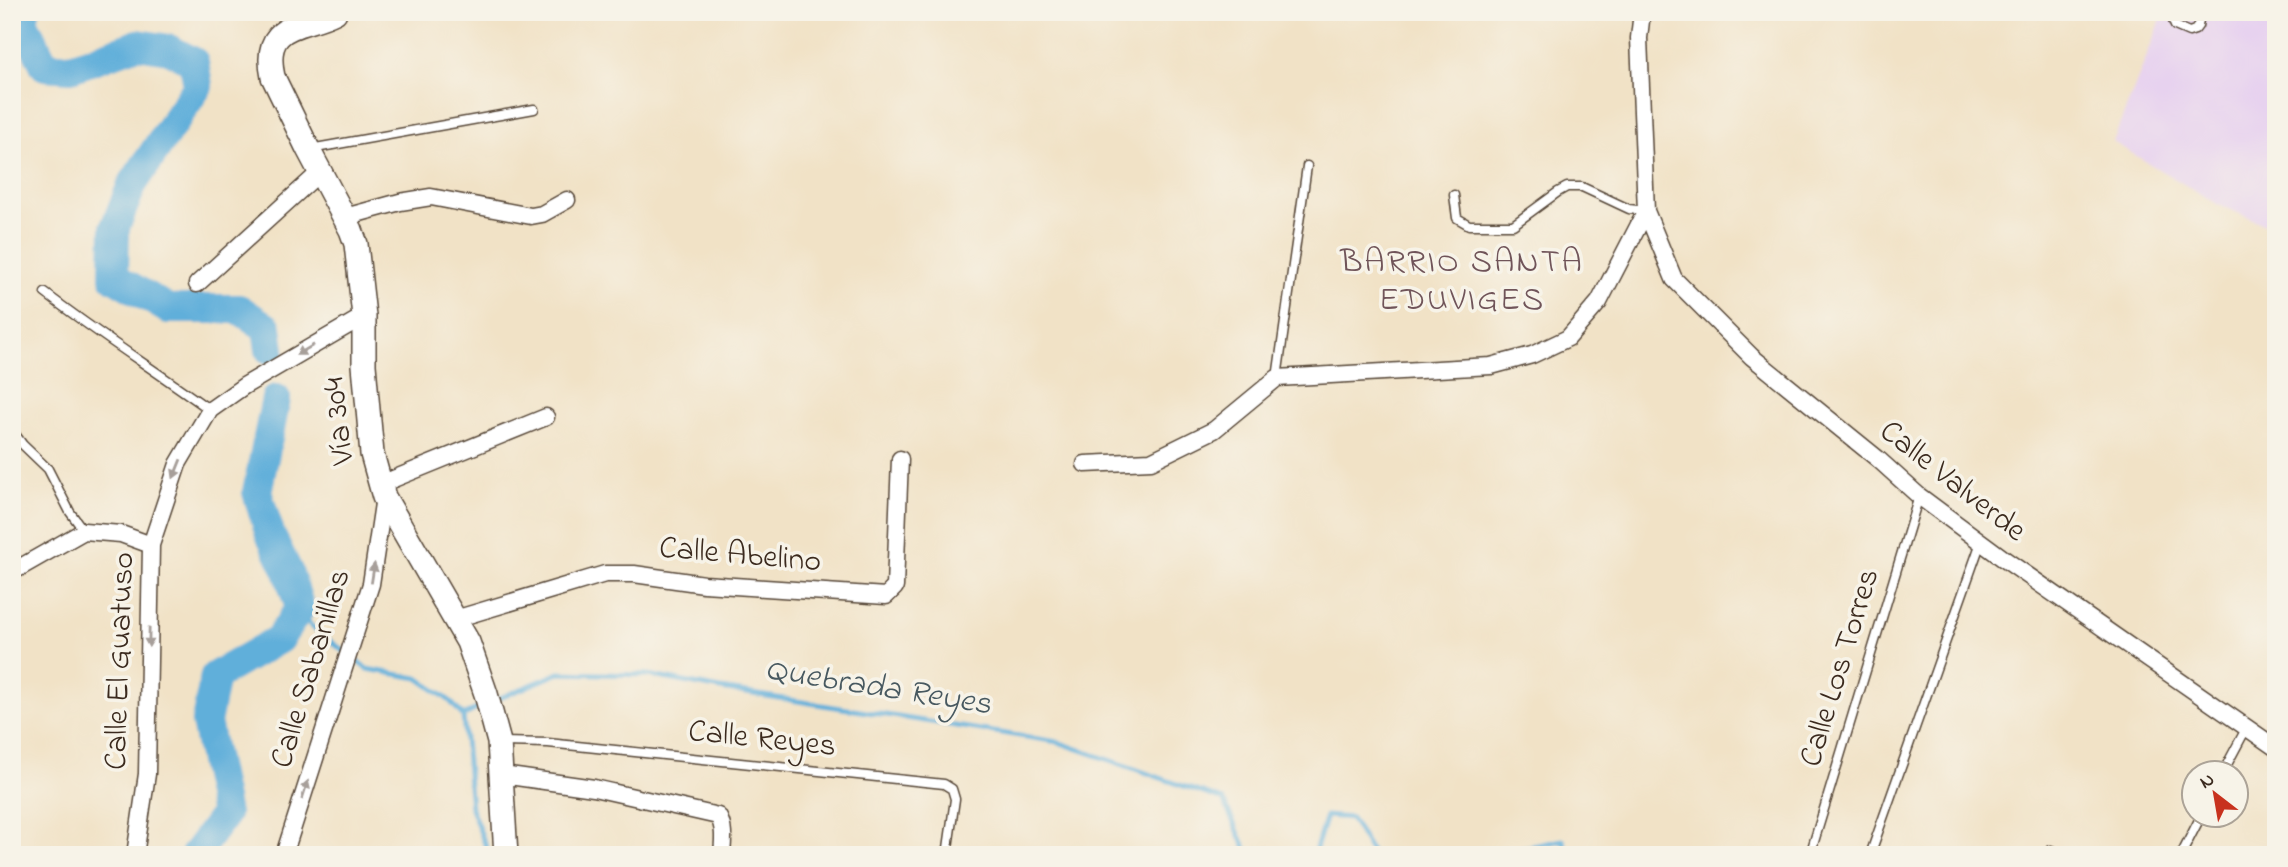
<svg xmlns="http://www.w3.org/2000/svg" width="2288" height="867" font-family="'Indie Flower',sans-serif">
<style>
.built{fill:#e7d2ef}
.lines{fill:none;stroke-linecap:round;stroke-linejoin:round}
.stream{stroke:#61afda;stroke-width:5}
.river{stroke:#61afda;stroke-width:30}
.lane-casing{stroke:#564637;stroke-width:11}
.street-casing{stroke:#564637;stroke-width:19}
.secondary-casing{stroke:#564637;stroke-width:26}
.lane{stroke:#fff;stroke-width:8}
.street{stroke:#fff;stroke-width:16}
.secondary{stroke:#fff;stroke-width:23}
.oneway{fill:#a79f9a}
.labels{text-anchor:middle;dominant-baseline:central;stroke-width:7;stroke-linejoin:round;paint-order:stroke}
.street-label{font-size:32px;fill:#3b2a1e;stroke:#f7f3e8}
.neighbourhood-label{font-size:33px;letter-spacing:2px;fill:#705459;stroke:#f7f3e8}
.water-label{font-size:33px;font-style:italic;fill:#485960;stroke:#f7f3e8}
</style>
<rect width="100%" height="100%" fill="#f7f3e8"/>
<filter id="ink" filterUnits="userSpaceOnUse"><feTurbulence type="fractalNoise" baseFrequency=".0143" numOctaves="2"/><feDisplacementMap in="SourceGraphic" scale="14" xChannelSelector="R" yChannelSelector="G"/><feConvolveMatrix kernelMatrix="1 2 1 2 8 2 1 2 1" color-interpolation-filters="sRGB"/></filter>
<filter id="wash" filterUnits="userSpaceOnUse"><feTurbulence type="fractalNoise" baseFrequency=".00686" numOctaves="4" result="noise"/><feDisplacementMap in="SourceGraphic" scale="28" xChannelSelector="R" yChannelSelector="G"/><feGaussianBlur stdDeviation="1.57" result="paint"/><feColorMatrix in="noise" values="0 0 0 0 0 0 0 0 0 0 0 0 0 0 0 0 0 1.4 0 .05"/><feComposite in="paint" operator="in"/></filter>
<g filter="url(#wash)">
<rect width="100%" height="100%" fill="#f1e2c6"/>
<path class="built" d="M2164,12h112v217l-59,-25 -104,-62z"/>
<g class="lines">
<path class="stream" d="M300,608l11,18 56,43 51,9 32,23 13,15 8,92 16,41v6
M493,701l66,-28 89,2 73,14 337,53 165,58 26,55
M463,716l21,-11
M1314,855l12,-39 25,2 22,37
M1488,855l75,-15 5,15"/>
<path class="river" d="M25,12l-2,9 22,45 26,2 67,-24 31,5 25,13 4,24 -66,99 -17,42 -1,50 54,32h71l28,19 3,22
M195,855l30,-41 -19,-92 9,-46 64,-37 21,-31 -12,-37 -18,-37 -13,-42 19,-93"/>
</g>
</g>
<g filter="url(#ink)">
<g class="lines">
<g class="lane-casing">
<path id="lane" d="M2174,12l-1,9 2,5 14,6 6,-2 3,-4 2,-12
M310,149l224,-40
M1454,195l3,23 12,7h44l45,-33 9,-5h15l47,22 16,2
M45,293c53,41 110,77 165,117
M1277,378l30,-212
M12,430l11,15 25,24 22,43 14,19
M502,742l46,1 396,41 8,5 3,10 -8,56
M2223,772l24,-45
M2051,850l10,5
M1810,855l109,-359
M1870,855l111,-313
M2181,855l21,-41"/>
</g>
<g class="street-casing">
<path id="street" d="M1642,12l-3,26 7,173 28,68 78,78 126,102 41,37 85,63 272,189
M345,217l55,-15 31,-5 100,19 11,-2 25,-14
M197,284l123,-112
M1085,464l66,-3 63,-31 63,-52 214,-12 41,-11 36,-17 31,-36 47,-91
M381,484l165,-67
M12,572l72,-41 37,3 30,11
M455,619l150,-45h29l70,10 182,12 9,-9 5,-128
M502,775l92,13 124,28c7,11 5,26 4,39
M135,855l12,-81 4,-229 27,-81 32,-54 34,-24 120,-70
M284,855l87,-271 13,-87"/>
</g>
<g class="secondary-casing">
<path id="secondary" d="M335,12c-33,17 -74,9 -62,65l35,72 43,81 5,14 8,72v49l8,89 12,43 84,145 18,52 13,48 7,113"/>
</g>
<use href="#lane" class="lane"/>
<use href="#street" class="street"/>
<use href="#secondary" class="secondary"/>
</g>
<defs><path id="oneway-solid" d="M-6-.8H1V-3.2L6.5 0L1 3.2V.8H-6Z" transform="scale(1.75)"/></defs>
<g class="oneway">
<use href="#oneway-solid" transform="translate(305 350) rotate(150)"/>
<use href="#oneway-solid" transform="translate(177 469) rotate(112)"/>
<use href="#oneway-solid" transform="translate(373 573) rotate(-81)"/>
<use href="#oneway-solid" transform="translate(149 637) rotate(91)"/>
<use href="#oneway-solid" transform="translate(305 790) rotate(-72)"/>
</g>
</g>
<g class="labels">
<g class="street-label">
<text transform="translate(340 421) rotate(-97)">Vía 304</text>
<text transform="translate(1952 482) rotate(38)">Calle Valverde</text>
<text transform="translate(740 556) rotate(5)">Calle Abelino</text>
<text transform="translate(121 661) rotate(-88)">Calle El Guatuso</text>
<text transform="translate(1841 668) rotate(-73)">Calle Los Torres</text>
<text transform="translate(312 669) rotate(-73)">Calle Sabanillas</text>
<text transform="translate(762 740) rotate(6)">Calle Reyes</text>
</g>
<g class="neighbourhood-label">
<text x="1462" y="263">BARRIO SANTA<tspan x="1462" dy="38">EDUVIGES</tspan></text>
</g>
<g class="water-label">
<text transform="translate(878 688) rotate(9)">Quebrada Reyes</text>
</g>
</g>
<rect width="2288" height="867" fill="none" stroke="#f7f3e8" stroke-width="42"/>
<g transform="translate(2215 794) rotate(329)"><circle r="33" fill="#f7f3e8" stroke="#aca397" stroke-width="2"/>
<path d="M0-5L12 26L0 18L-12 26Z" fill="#c8321e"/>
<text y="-10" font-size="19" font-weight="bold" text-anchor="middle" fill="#3b2a1e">N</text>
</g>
</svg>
